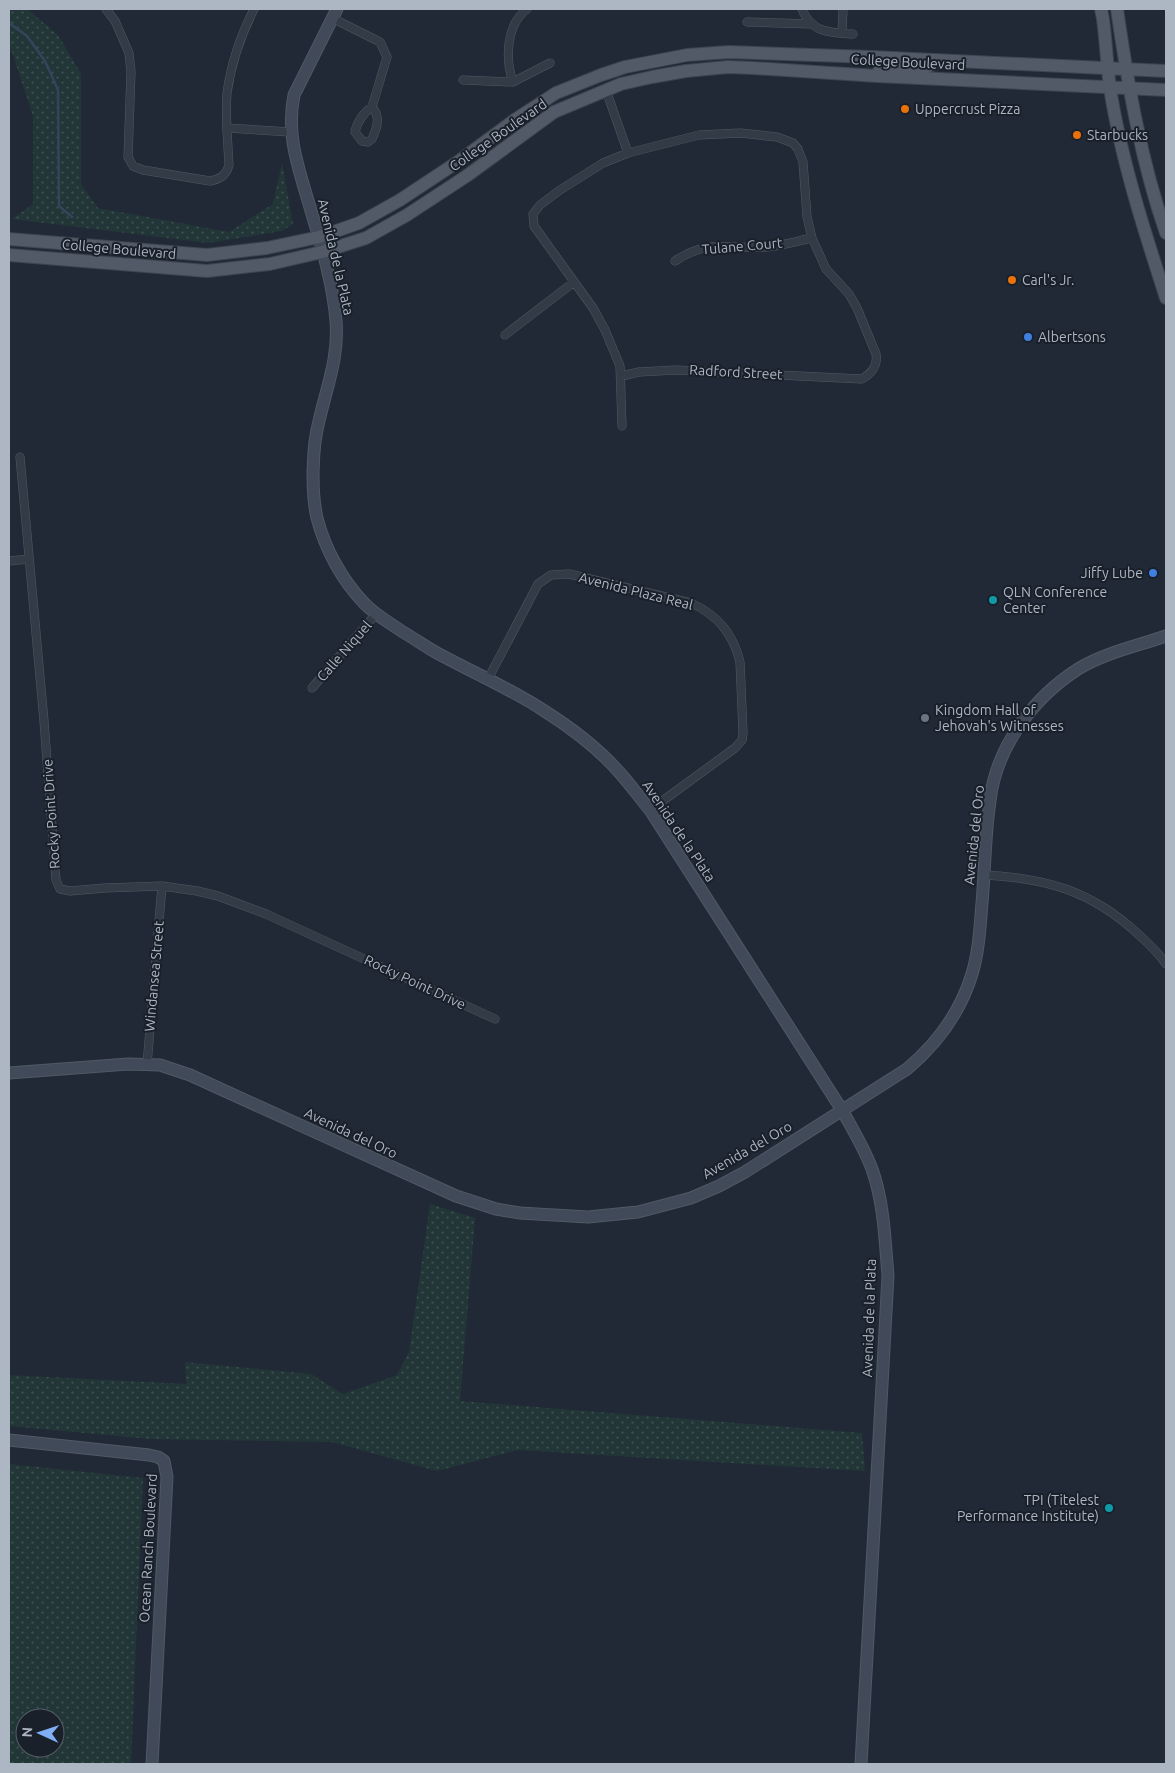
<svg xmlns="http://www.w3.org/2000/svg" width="1175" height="1773" font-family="Ubuntu,sans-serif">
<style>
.grass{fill:url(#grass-dots);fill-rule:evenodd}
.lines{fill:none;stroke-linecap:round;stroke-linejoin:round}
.stream{stroke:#33455d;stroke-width:2.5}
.street-casing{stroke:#505964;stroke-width:9}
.secondary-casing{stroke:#505964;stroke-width:13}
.primary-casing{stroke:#3c444f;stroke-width:14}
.street{stroke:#333b46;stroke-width:8}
.secondary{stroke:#414a59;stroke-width:11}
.primary{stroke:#515a66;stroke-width:12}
.food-dot{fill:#e8710a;stroke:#19202a;stroke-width:2}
.shop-dot{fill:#3f7fe0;stroke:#19202a;stroke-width:2}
.culture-dot{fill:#0f9aa8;stroke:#19202a;stroke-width:2}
.worship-dot{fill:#6b7280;stroke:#19202a;stroke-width:2}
.labels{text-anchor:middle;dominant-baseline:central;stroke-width:4;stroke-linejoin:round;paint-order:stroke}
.street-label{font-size:14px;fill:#adb6c3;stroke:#19202a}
.poi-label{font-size:14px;fill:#adb6c3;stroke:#19202a;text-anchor:start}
</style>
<defs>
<pattern id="grass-dots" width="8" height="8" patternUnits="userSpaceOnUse" patternTransform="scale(1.25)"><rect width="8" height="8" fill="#223637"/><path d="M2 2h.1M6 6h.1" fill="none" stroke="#3f5152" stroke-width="1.8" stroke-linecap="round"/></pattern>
</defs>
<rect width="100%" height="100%" fill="#202935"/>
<path class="grass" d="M9,9h18l31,26 23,39v110l17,24 131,24 44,-28 9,-41 11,61 -11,7 -74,12 -196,-24 21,-15v-88l-21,-64 -3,-3z
M430,1204l45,14 -15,183 402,32 3,38 -347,-21 -81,21 -105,-29 -182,-3 -141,-13v-51l177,9 -1,-22 126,12 32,20 54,-19 12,-23z
M9,1464l134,14 -12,286h-122zM25,1718h30v30h-30z"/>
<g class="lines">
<path class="stream" d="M9,23l18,13 18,25 13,29 1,116 13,11"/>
<g class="street-casing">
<path id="street" d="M106,9l9,12 14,32 2,19 -3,85 5,9 10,4 67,11c10,-2 16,-5 19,-16 -1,-23 -4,-49 -2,-72 4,-30 14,-58 27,-84
M802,9c9,24 29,24 51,25
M332,18l48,24 7,15 -15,50c-8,5 -15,15 -17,25l7,9 6,1 4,-3c5,-11 9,-22 0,-32
M747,22l66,2
M842,33l1,-24
M463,80l50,2 37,-19
M513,82c-8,-23 -7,-57 14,-73
M606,90l22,63
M227,128l63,4
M675,261c34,-23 55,-11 91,-14 15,-1 31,-6 46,-9
M505,335l69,-53
M622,376l17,-4 37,-2 186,9c10,-6 16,-13 14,-25l-19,-46 -8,-14 -23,-25 -14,-31 -5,-21 -4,-55 -5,-13 -5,-6 -16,-6 -37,-4 -41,2 -71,18 -25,10 -43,27 -20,15 -7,9 1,12 59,82 12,22 15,36 2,60
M20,457l24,264 12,159 4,9 10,2 35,-3 57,-2 35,5 21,5 48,18 229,105
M9,561l20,-2
M488,679l50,-95 13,-9 18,-1 122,29c26,12 42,30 49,59l3,71 -1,7 -7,8 -85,62
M312,688l64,-74
M985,875c61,3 107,16 153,59 10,9 20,18 28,30
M147,1065l15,-179"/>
</g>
<g class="secondary-casing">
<path id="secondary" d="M337,9l-43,86c-8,40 4,71 15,109 11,37 24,78 27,117 3,36 -9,65 -17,100 -7,26 -8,71 -2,97 8,31 25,62 47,85 11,12 26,20 39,29 12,7 23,15 34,21 35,19 72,35 106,57 27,17 55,38 76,62 11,12 20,25 31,38l192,300c11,20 22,38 30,59 12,34 13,71 16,107l-27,488
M9,1073l119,-9 32,1 30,10 266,121 40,13 24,4 68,4 50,-5 53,-14 28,-12 26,-14 162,-103c31,-26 53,-56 65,-95 7,-23 8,-47 10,-71 3,-34 3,-69 8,-102 6,-54 43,-103 88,-132 26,-16 59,-23 88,-33
M9,1440l140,15 9,2 6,4 3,16 -15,287"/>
</g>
<g class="primary-casing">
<path id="primary" d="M1101,9l2,10c3,23 4,46 7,69 11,71 34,142 56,210
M1117,9c11,76 24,152 49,224
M877,76l2,-5 7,-4 38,1 17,-7
M9,239l198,16 60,-7 52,-11 40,-14 41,-23 59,-39 57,-42 40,-26 45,-18 24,-8 62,-12 42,-3 143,5 294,14
M9,255l198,16 63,-7 52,-12 44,-14 41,-23 61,-40 86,-63 67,-28 31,-7 34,-6 42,-4 25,1 124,8 289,14"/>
</g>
<use href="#street" class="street"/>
<use href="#secondary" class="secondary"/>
<use href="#primary" class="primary"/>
</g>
<g class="food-dot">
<circle cx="905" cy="109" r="5"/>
<circle cx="1077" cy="135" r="5"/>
<circle cx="1012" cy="280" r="5"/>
</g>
<g class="shop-dot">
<circle cx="1028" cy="337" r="5"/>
<circle cx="1153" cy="573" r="5"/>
</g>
<g class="culture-dot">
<circle cx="993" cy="600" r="5"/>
<circle cx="1109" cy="1508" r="5"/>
</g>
<circle class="worship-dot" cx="925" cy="718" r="5"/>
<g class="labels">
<g class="street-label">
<text transform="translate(908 62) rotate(3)">College Boulevard</text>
<text transform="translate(498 135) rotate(-35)">College Boulevard</text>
<text transform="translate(742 246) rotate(-5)">Tulane Court</text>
<text transform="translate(119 249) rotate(5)">College Boulevard</text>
<text transform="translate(336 257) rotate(77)">Avenida de la Plata</text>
<text transform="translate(736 372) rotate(3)">Radford Street</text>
<text transform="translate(636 591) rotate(14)">Avenida Plaza Real</text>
<text transform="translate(344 651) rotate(-49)">Calle Niquel</text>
<text transform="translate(51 814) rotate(-94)">Rocky Point Drive</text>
<text transform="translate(679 831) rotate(56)">Avenida de la Plata</text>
<text transform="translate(974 835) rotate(-84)">Avenida del Oro</text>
<text transform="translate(154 976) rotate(-85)">Windansea Street</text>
<text transform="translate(415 982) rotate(25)">Rocky Point Drive</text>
<text transform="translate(351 1133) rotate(25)">Avenida del Oro</text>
<text transform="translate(747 1150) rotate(-30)">Avenida del Oro</text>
<text transform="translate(869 1318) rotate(-88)">Avenida de la Plata</text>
<text transform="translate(148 1548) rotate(-87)">Ocean Ranch Boulevard</text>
</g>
<g class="poi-label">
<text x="915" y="109">Uppercrust Pizza</text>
<text x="1087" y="135">Starbucks</text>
<text x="1022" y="280">Carl's Jr.</text>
<text x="1038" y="337">Albertsons</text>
<text x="1143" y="573" text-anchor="end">Jiffy Lube</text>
<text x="1003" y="592">QLN Conference<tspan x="1003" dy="16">Center</tspan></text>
<text x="935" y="710">Kingdom Hall of<tspan x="935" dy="16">Jehovah's Witnesses</tspan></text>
<text x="1099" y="1500" text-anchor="end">TPI (Titelest<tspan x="1099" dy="16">Performance Institute)</tspan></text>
</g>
</g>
<rect width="1175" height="1773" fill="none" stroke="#adb6c3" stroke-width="20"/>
<g transform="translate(40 1733) rotate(273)"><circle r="24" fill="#19202a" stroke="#545c67"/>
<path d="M0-4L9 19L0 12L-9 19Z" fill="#80aff5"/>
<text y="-8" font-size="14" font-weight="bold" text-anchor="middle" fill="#adb6c3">N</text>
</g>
</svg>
